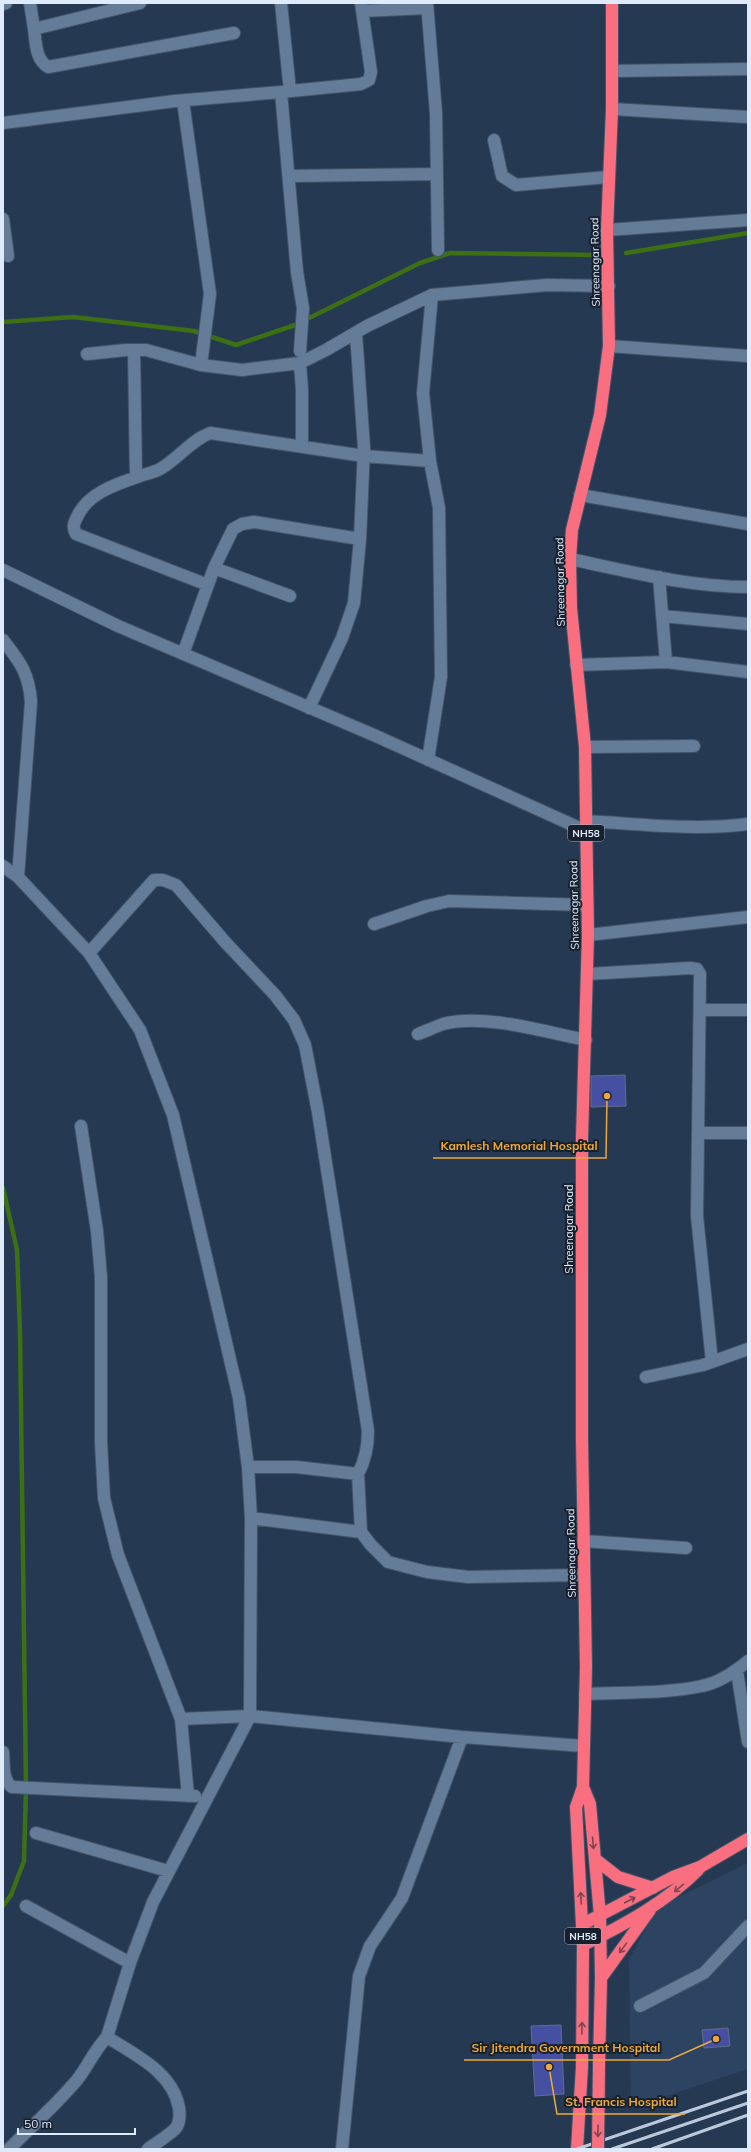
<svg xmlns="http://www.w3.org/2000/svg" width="751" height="2152" font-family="Mulish,sans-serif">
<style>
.built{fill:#2c4361}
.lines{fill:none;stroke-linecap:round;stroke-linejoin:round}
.stream{stroke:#3d6f14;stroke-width:4.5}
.building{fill:#4650a2;stroke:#656c8c}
.minor-casing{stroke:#44556a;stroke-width:14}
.highway-casing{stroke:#44556a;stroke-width:14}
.minor{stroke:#657c98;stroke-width:12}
.highway{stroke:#f96f80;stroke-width:12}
.rail{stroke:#bbc9db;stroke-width:3}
.highway-bridge-casing{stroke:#44556a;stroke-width:14;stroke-linecap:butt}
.highway-bridge{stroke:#f96f80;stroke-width:12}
.oneway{stroke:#7d4452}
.labels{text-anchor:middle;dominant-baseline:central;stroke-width:4;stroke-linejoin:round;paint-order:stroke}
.shield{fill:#17202c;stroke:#a3aebd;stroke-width:1}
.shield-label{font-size:10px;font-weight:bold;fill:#dfebfb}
.street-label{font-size:11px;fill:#dfebfb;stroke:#17202c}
.leader{fill:none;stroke:#eda83b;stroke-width:1.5}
.callout-dot{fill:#eda83b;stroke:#17202c;stroke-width:1.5}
.callout-label{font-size:12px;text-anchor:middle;font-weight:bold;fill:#eda83b;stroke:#17202c;stroke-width:4;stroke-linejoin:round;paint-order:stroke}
</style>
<rect width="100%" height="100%" fill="#263952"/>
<path class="built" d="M748,1863v206l-117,39 -2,-148 27,-52z"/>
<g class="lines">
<path class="stream" d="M626,253l122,-20
M3,322l70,-5 121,14 42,14 59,-20 125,-62 30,-10 148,2
M3,1188l14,62 3,82 6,455 -2,74 -13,34 -8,11"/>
</g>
<path class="building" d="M625,1075l1,31 -35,1v-31z
M561,2025l3,69 -29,2 -4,-70z
M728,2028l2,18 -26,2 -2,-18z"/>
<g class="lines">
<g class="minor-casing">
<path id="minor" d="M30,3l4,26 106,-26
M281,3l9,88
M427,3l9,110 2,137
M3,4l3,-1
M362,11l65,-3
M34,29c2,13 1,30 14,38l186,-34
M612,71l136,-2
M183,101l27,193 -9,71
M612,109l136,8
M3,123l172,-22 106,-9
M494,140l8,36 14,9 92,-8
M289,176l148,-2
M3,219l5,37
M607,230l141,-10
M609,346l139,10
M134,350l2,127
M300,351l3,-43 -6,-36 -16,-180 80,-8 8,-4 2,-8 -10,-69
M87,354l39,-4h20l55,15 41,5 58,-7 26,-13 41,-24 65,-31
M300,363l2,27v57
M580,495l168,29
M570,559c58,12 118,28 178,28
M214,568l76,28
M3,570l115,56 258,110 210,95
M659,577l7,85
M208,585l-132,-51c-4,-7 -2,-11 1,-17 10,-23 37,-32 60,-40 7,-3 16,-4 23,-8 18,-10 30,-28 50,-36l154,23 66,5
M662,616l86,8
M3,640c17,22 26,33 28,62l-13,175
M183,654l31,-86 19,-39 9,-5 12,-2 106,17
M576,665l90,-3 82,10
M309,708l33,-70 12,-35 6,-64 4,-91 -8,-115
M585,747l109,-1
M428,760l13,-83 -2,-169 -9,-47 -7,-68 9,-98 115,-10 62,1
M586,821c54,3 109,10 162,3
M3,866l15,11 71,76 51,77 33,85 66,283 9,69 3,51 -1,198 -97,186 -23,61 -23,74c-12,12 -19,29 -30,43 -21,25 -45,46 -68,69
M374,924l53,-18 22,-5 138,4
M588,935l160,-18
M89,953l65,-73h9l13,5 50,58 49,52 19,25 11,25 13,67 50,319c0,15 -3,30 -10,43l3,58 10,13 17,17 39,10 41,5 116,-2
M588,974l102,-6 7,1 3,5 -3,242 15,146
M701,1010h47
M418,1034c8,-3 17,-7 25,-10 40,-11 102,8 143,16
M81,1126l16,105 4,46v165l3,56 14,57 63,164 7,77
M700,1133h48
M646,1377l57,-12 45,-16
M248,1467h48l62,7
M251,1518l110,14
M583,1541l103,7
M737,1671l11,71
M585,1694c38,-2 80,0 117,-8 16,-3 34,-15 46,-25
M181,1719l69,-3 212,21 122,9
M3,1752c1,12 -1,28 9,35l183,9
M36,1833l132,38
M26,1906l104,57
M640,2006l64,-33 44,-47
M107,2037c28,18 66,35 72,71 1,6 1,16 -4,21 -7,7 -19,14 -27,20
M342,2149l17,-173 11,-30 32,-48 60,-161"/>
</g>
<g class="highway-casing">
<path id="highway" d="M583,1787l7,17 10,112 1,62 -2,86
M595,1859l23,18 35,11
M583,1924l90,-47 27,-10 48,-28
M583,1945c41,-20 83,-43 115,-75
M601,1978l49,-68
M577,2149l5,-82 1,-122 -7,-138 7,-20 3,-120 -4,-227v-302l6,-203 -3,-188 -14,-139 -1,-49 2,-29 28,-115 9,-69 -2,-116 5,-121v-106"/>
</g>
<use href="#minor" class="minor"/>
<use href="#highway" class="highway"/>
<path class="rail" d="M577,2149l171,-58
M612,2149l136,-46
M652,2149l96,-34"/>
<g class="highway-bridge-casing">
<path id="highway-bridge" d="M598,2149l1,-85"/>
</g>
<use href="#highway-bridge" class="highway-bridge"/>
</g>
<defs><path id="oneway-shaft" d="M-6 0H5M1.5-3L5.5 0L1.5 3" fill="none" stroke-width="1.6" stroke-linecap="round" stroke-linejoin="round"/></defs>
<g class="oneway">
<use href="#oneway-shaft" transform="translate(593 1843) rotate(85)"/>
<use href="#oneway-shaft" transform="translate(679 1888) rotate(141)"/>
<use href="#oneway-shaft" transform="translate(581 1898) rotate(-93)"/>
<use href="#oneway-shaft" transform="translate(630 1900) rotate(-28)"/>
<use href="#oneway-shaft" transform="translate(623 1948) rotate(126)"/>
<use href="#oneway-shaft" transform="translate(582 2028) rotate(-89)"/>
<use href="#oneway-shaft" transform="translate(598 2131) rotate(91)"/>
</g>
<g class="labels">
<g class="shield">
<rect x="568" y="825" width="36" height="16" rx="3"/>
<rect x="565" y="1928" width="36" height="16" rx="3"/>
</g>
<g class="shield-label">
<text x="586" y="833">NH58</text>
<text x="583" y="1936">NH58</text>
</g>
<g class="street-label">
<text transform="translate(595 262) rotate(-91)">Shreenagar Road</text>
<text transform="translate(560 582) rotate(-91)">Shreenagar Road</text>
<text transform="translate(574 905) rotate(-91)">Shreenagar Road</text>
<text transform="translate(569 1229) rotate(-90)">Shreenagar Road</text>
<text transform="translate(571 1553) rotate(-91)">Shreenagar Road</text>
</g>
</g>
<path class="leader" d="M607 1096L606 1158H433M716 2039L669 2060H464M549 2067L557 2114H685"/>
<g class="callout-dot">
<circle cx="607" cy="1096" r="4"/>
<circle cx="716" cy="2039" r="4"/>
<circle cx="549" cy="2067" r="4"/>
</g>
<g class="callout-label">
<text x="519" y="1150">Kamlesh Memorial Hospital</text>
<text x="566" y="2052">Sir Jitendra Government Hospital</text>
<text x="621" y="2106">St. Francis Hospital</text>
</g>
<rect width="751" height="2152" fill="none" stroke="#dfebfb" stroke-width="8"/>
<path d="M18 2128v6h117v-6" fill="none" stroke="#dfebfb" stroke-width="2"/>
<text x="24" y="2128" font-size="12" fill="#dfebfb" stroke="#17202c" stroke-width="3" paint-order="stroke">50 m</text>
</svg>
